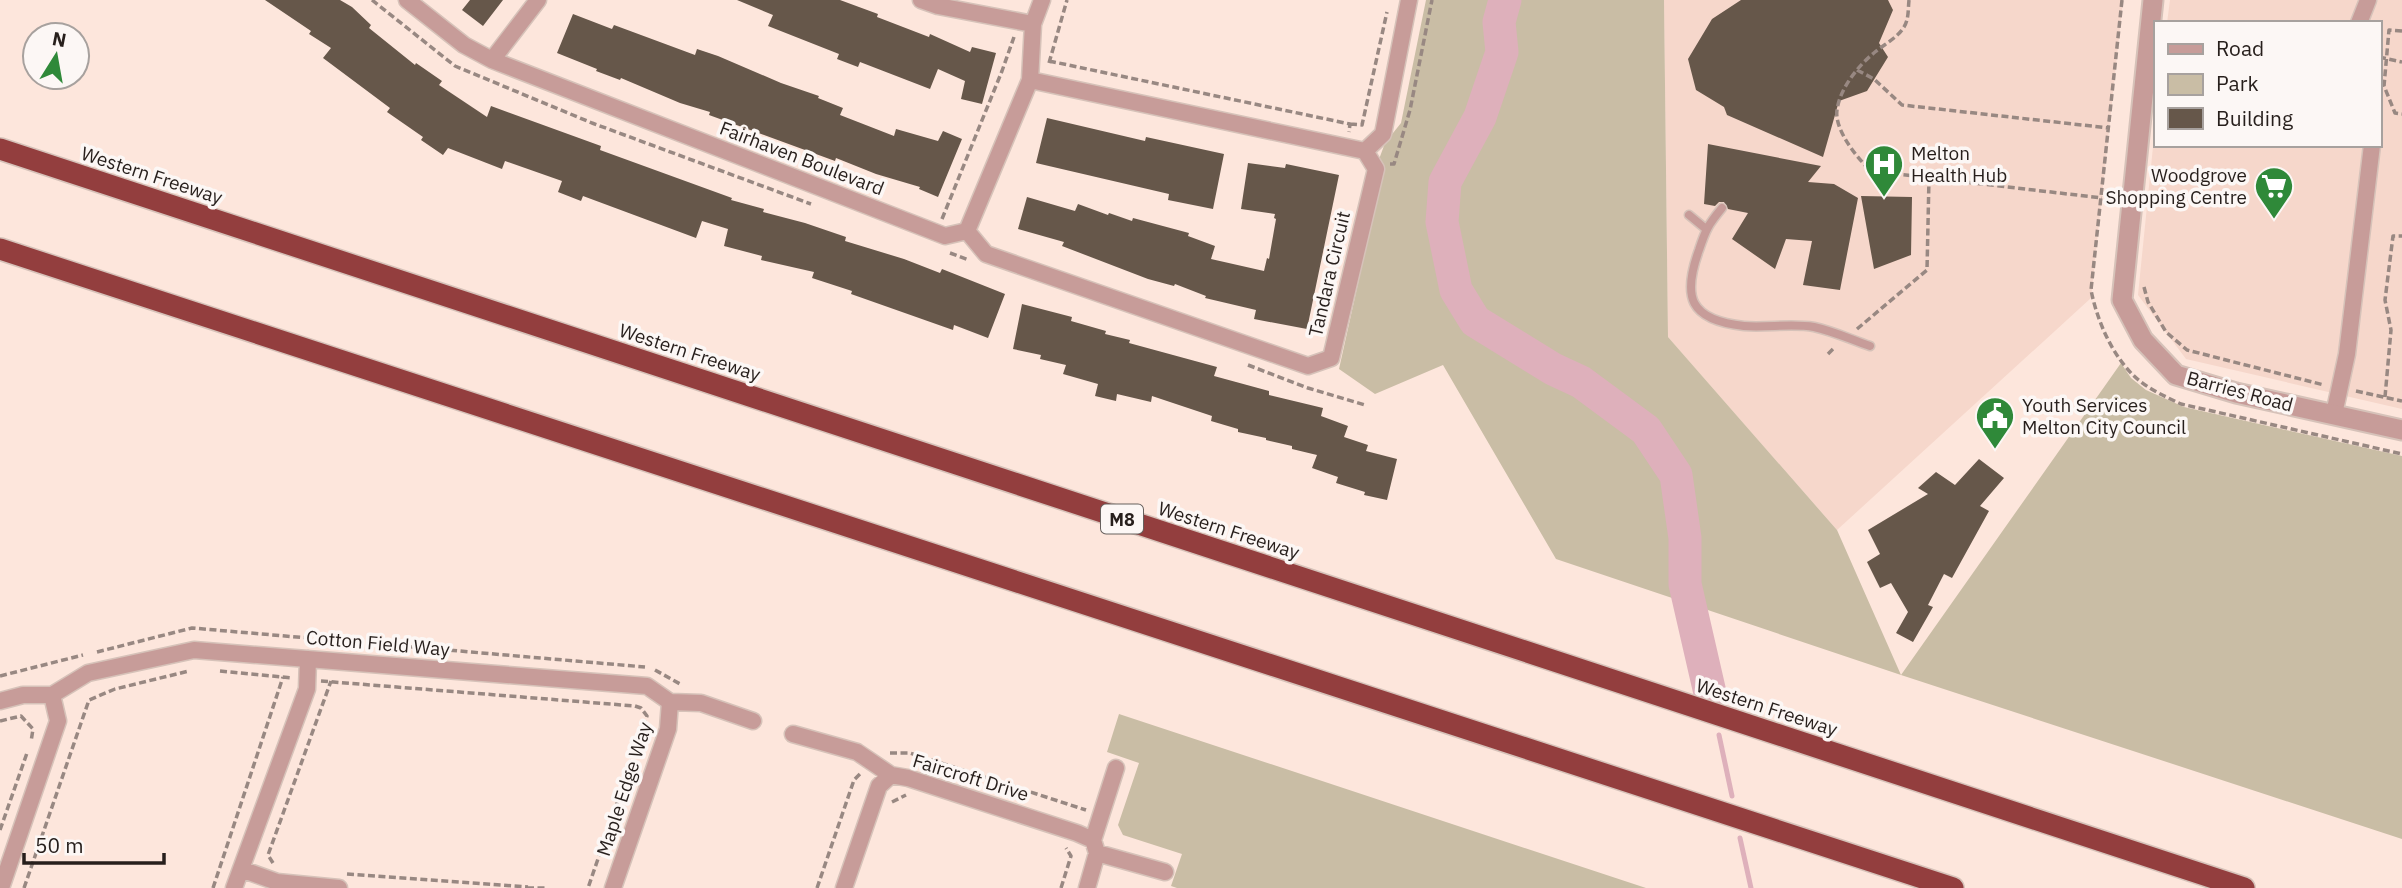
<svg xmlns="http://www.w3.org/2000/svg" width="2402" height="888" font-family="'IBM Plex Sans',sans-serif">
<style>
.built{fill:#f6d7cb}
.green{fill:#c9bda5}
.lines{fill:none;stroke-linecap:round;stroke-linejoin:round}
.stream{stroke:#deb0bb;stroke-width:5}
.river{stroke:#deb0bb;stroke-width:33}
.building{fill:#66574a}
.service-casing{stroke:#d6c2b9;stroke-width:11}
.minor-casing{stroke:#d6c2b9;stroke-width:19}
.tertiary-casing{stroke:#d6c2b9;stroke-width:23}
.motorway-casing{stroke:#d6c2b9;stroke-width:24}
.path{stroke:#988882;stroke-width:3.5;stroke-dasharray:7 3.5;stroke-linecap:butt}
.service{stroke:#c79c99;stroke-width:8}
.minor{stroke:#c79c99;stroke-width:16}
.tertiary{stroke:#c79c99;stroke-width:19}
.motorway{stroke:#933e3e;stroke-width:21}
.labels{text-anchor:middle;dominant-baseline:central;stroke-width:7;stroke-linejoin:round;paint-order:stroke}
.shield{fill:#fcf7f5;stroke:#67605d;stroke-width:2}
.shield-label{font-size:18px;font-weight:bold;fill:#271f1c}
.poi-label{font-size:19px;fill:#271f1c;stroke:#fcf7f5;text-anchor:start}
.street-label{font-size:19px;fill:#271f1c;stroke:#fcf7f5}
</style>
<rect width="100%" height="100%" fill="#fde6dc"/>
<path class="built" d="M1664,0h459l-32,298 -254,232 -169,-193z
M2170,0h232v409l-216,-50 -48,-64 17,-168v18h224v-122h-212z"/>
<path class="green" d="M1426,0h238l4,337 169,193 64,145 220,-312 10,15 15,12 38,17 218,49v383l-501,-164 -345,-116 -113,-194 -68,29 -36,-25 42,-189 -3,-18 7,-19 16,-20z
M1119,714l527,174h-469l-6,-2 11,-32 -59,-19 -5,-10 21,-62 -32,-11z"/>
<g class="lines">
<path class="stream" d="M1719,735l13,61
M1740,838l11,50"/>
<path class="river" d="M1505,0l-6,22 3,30 -22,65 -35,65 -3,40 14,68 19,31 78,48 28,13 65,48 30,45 9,63v46l25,109"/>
</g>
<path class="building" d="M265,0h75l12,7 19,18 -2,3 46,37 1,-2 26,18 -3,4 48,32 4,-11 110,40 -1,4 132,48 -1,2 33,9 -1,3 42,11 41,14 -1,4 59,18 36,14 2,-4 63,25 -17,44 -34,-13 -1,5 -102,-36 1,-3 -40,-13 2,-6 -53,-12 1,-4 -38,-10 4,-17 -26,-8 -6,17 -113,-42 -2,5 -23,-9 4,-11 -57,-20 -3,8 -54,-21 -5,7 -22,-15 2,-3 -36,-25 3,-4 -67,-50 8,-10 -22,-14 2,-3z
M470,0h33l-20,26 -21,-16z
M737,0h103l38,14 -1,3 52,20 1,-3 40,18 2,-5 24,6 -14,51 -21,-5 4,-18 -27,-12 -8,20 -70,-27 -2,5 -21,-8 2,-5 -71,-28 5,-11z
M1741,0h147l5,10 -14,33 9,14 -21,34 -28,10 -16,56 -96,-42 -3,-8 -28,-17 -8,-31 24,-40z
M573,14l39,15 2,-4 81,30 2,-6 21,7 63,27 38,13 -1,2 25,10 -3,7 54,21 2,-7 42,12 5,-10 19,8 -24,58 -19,-8 1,-2 -44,-13 -40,-16 -1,3 -126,-46 1,-3 -30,-9 -59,-25 -1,2 -24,-9 1,-2 -40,-16z
M1047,118l98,23 1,-4 78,17 -11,55 -45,-9 1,-6 -133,-31z
M1708,144l113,22 -13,16 26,2 24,14 -18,92 -37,-5 9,-44 -26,-2 -11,30 -43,-30 16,-26 -20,-4 -4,-7h-5l-4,4 -11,-2z
M1248,163l37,5 1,-4 53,11 -32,154 -53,-10 2,-9 -51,-12 1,-2 -31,-12 -1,2 -26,-7 -86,-33 2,-4 -46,-13 9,-32 48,14 3,-7 30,11 1,-2 23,8 1,-3 56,15 -1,3 27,10 -4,13 53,12 3,-13 2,1 7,-40 -2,-1 1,-4 -34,-5z
M1861,196l51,1 -1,58 -37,14z
M1022,304l50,13 -1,4 35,10 -1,3 25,6 -1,3 88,24 -3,9 55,15v4l54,13 -2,8 27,10 -4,11 24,8 -2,6 31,8 -10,41 -23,-5 1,-3 -29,-9 2,-6 -26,-9 5,-13 -25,-6v-3l-26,-6v-2l-28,-6v-3l-27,-8 1,-5 -60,-20 -1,6 -34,-8 -1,7 -21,-5 3,-12 -35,-10 3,-9 -26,-6 1,-4 -28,-6z
M1979,459l25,19 -24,28 9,5 -37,67 -8,-4 -16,31 5,2 -20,35 -17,-9 12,-21 -17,-29 -11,5 -13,-26 13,-8 -12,-24 60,-36 -10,-6 18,-16 19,13z"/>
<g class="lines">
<g class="service-casing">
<path id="service" d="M1722,208c-14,17 -16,21 -23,42 -17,47 -10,70 45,76 23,2 47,-3 70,1 19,4 38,13 56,19
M1689,215l17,14"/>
</g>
<g class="minor-casing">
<path id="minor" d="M407,0l57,45 28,15 453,176 22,-5
M921,0l17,6 95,18
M2359,23l9,-23
M492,60l46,-60
M1365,151l18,-17 26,-134
M967,231l19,23 322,112 23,-8 45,-189 -11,-18 -335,-71
M967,231l63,-151 3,-56 9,-24
M2334,414l13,-60 25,-209
M0,701l23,-6h29l36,-22 106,-23 453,36 23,16 31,1 52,18
M793,734l64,18 34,23 17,3 169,55 16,7 4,13 -10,35
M1093,840l23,-72
M1097,853l68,19
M241,869l36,13 62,6
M1,888l57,-167 -6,-26
M234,888l73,-199 1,-30
M613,888l55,-159 2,-27
M844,888l35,-102 12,-11"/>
</g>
<g class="tertiary-casing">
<path id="tertiary" d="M2153,0l-31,300 21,40 33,35 60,18 166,37"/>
</g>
<g class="motorway-casing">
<path id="motorway" d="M0,149l2244,739
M0,249l1953,639"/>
</g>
<path class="path" d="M372,0l83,66 137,57 219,81
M1909,0c-1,9 0,19 -5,27 -6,10 -19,17 -29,25 -17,14 -35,36 -38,58 -3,20 21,49 34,61l231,27
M2122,0l-31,290c6,30 20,63 42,85 13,13 31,21 48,29l221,50
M2402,31l-13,-1 -5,56 11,27 7,1
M2379,57l23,5
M1049,61l301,63 -1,8
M1049,63l18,-63
M1857,70l17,9 28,26 207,23
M1350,124l12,1 25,-113
M1390,164h4l16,-54 22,-110
M942,219l60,-148 12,-34
M950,253l19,7
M2144,287l4,15 18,30 21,18 137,35
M1857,329l70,-59 2,-92
M1828,354l7,-7
M1248,365l60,23 57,17
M2356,391l46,10
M2385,397l6,-67 -6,-30 8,-64h9
M97,652l95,-24 453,39
M655,670l27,15
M220,671l73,7
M0,676l83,-21
M321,681l314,25 6,2 6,8 -59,172
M0,721l21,-5 12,13 -2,13
M890,753h20l176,57
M892,802l14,-7
M0,830l27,-77
M273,863l-5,-8 63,-174
M347,874l181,13
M24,888l65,-188 26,-11 74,-18
M213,888l70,-211
M527,888h20
M817,888l37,-108 7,-7
M1061,888l10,-32 -5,-8"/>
<use href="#service" class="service"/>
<use href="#minor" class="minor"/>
<use href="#tertiary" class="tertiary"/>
<use href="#motorway" class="motorway"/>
</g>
<defs>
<g id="hospital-pin" transform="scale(2.0125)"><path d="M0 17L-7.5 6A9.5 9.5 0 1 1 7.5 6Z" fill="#2f8939" stroke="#fcf7f5"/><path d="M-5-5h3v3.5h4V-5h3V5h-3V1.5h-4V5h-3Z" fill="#fff"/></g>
<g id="supermarket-pin" transform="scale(2.0125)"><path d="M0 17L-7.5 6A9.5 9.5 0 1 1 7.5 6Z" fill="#2f8939" stroke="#fcf7f5"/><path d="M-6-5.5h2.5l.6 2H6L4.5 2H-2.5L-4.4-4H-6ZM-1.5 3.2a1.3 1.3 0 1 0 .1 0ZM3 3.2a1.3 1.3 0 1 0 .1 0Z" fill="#fff"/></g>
<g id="civic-pin" transform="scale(2.0125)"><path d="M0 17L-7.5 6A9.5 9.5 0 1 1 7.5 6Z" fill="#2f8939" stroke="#fcf7f5"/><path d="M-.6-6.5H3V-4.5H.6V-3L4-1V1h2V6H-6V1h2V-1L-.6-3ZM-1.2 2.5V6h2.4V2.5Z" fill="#fff"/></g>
</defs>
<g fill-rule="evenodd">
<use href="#hospital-pin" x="1884" y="164"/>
<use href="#supermarket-pin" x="2274" y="186"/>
<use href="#civic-pin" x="1995" y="416"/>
</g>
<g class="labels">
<rect class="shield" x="1101" y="504.5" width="42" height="29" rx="5"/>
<g class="shield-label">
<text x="1122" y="519">M8</text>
</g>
<g class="poi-label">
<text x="1911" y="153">Melton<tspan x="1911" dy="22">Health Hub</tspan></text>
<text x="2247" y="175" text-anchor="end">Woodgrove<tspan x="2247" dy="22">Shopping Centre</tspan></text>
<text x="2022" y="405">Youth Services<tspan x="2022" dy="22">Melton City Council</tspan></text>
</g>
<g class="street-label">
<text transform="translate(802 158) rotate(21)">Fairhaven Boulevard</text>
<text transform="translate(152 175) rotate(18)">Western Freeway</text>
<text transform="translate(1329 274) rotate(-77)">Tandara Circuit</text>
<text transform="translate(690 352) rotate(18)">Western Freeway</text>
<text transform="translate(2240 391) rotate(15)">Barries Road</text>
<text transform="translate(1229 530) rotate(18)">Western Freeway</text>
<text transform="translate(378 643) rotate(5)">Cotton Field Way</text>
<text transform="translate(1767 707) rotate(18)">Western Freeway</text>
<text transform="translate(971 777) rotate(17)">Faircroft Drive</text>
<text transform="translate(624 789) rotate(-72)">Maple Edge Way</text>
</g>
</g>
<rect x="2154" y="21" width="228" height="126" fill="#fcf7f5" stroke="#a7a19e" stroke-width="2"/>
<rect x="2168" y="44" width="35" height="10" fill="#c79c99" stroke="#a7a19e" stroke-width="2"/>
<text x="2216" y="56" font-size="21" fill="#271f1c">Road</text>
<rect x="2168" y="74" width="35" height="21" fill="#c9bda5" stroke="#a7a19e" stroke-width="2"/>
<text x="2216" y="91" font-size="21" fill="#271f1c">Park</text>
<rect x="2168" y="108" width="35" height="21" fill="#66574a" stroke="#a7a19e" stroke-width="2"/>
<text x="2216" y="126" font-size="21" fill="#271f1c">Building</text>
<g transform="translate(56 56) rotate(11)"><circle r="33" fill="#fcf7f5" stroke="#a7a19e" stroke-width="2"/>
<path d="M0-5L12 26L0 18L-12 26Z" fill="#2f8939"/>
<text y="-10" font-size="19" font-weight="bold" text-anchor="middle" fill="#271f1c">N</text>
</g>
<path d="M24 853v10h140v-10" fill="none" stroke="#271f1c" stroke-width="3.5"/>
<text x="35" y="853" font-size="21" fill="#271f1c" stroke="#fcf7f5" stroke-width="5" paint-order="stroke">50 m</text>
</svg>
